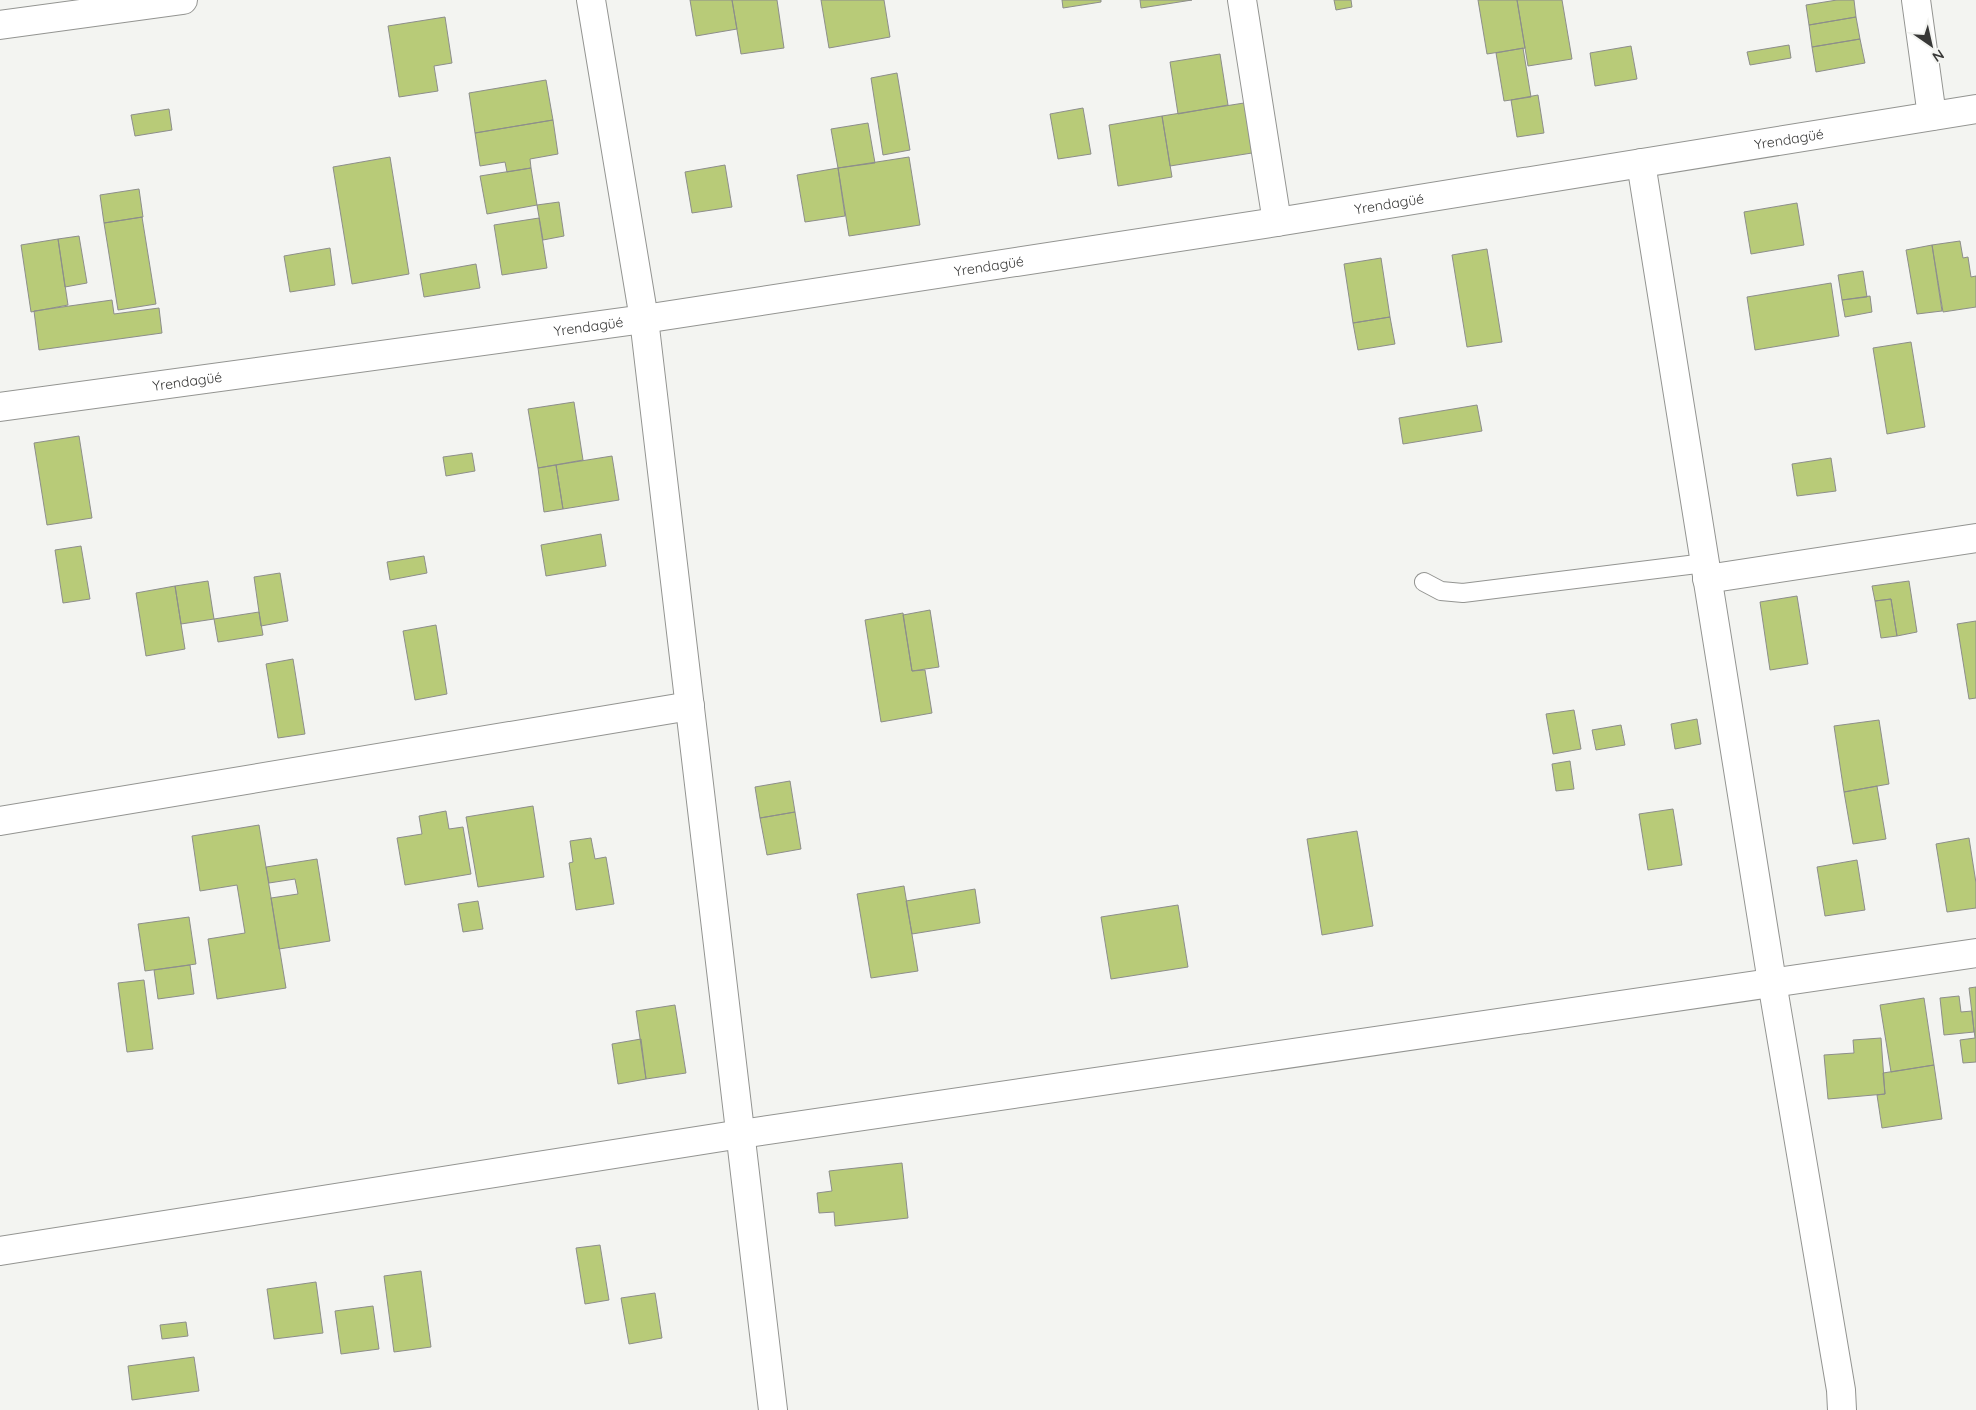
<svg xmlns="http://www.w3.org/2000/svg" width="1976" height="1410" font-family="Quicksand,sans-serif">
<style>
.building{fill:#b8cb78;stroke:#8d8e8b}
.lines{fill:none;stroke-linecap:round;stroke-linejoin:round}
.lane-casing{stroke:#939491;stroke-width:20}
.street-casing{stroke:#939491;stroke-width:30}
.lane{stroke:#fff;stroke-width:18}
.street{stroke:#fff;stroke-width:28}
.labels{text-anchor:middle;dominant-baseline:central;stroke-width:5;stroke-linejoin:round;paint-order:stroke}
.street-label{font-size:14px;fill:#383837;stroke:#f3f4f1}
</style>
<rect width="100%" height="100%" fill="#f3f4f1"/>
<path class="building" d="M690,0h42l5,29 -41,7z
M732,0h45l7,48 -43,6z
M821,0h63l6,37 -61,11z
M1062,0h39v2l-38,6z
M1140,0h52l-51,8z
M1334,0h17l1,7 -16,3z
M1478,0h39l8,48 -38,6z
M1517,0h45l10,59 -44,7z
M1837,0h17l2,17 -47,8 -3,-20z
M445,17l7,46 -18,3 4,25 -39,6 -11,-71z
M1856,17l4,22 -48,8 -3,-22z
M1860,39l5,24 -49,9 -4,-25z
M1789,45l2,13 -41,7 -3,-13z
M1631,46l6,33 -42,7 -5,-33z
M1523,48l8,49 -27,4 -8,-48z
M1220,54l8,51 -50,9 -8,-52z
M897,73l13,77 -27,5 -12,-77z
M546,80l7,40 -78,13 -6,-40z
M1538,95l6,38 -27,4 -6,-37z
M1244,103l8,50 -82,13 -8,-50z
M1083,108l8,46 -33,5 -8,-45z
M169,109l3,21 -37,6 -4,-21z
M1162,116l10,61 -54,9 -9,-61z
M553,120l5,34 -28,5 1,9 -24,4 -2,-10 -25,4 -5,-33z
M868,123l7,40 -37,5 -7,-39z
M390,157l19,117 -57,10 -19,-117z
M909,157l11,68 -71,11 -11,-68z
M725,165l7,42 -40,6 -7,-41z
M531,168l6,37 -50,9 -7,-38z
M838,168l7,48 -40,6 -8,-47z
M139,189l4,28 -39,6 -4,-28z
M559,202l5,34 -21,4 -6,-35z
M1797,203l7,42 -53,9 -7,-42z
M142,217l14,87 -38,6 -14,-87z
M539,218l8,50 -45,7 -8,-50z
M79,236l8,47 -22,4 -7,-48z
M58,239l10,66 -37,7 -10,-67z
M1960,241l3,17 5,-1 3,20 5,-1v31l-33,5 -11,-67z
M1932,245l10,66 -25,3 -11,-64z
M330,248l5,37 -45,7 -6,-36z
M1487,249l15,93 -35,5 -15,-92z
M1381,258l9,59 -37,6 -9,-59z
M476,264l4,24 -56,9 -4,-23z
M1863,271l4,26 -25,3 -4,-25z
M1831,283l8,53 -84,14 -8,-53z
M1870,296l2,16 -27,5 -3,-17z
M112,300l2,14 45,-6 3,25 -123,17 -5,-39z
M1390,317l5,27 -37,6 -5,-27z
M1911,342l14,85 -38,7 -14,-86z
M574,402l9,58 -45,8 -10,-59z
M1477,405l5,26 -79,13 -4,-26z
M79,436l13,82 -45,7 -13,-82z
M472,453l3,18 -29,5 -3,-19z
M612,456l7,44 -56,9 -7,-44z
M1831,458l5,33 -39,5 -5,-32z
M556,465l7,44 -19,3 -6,-44z
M601,534l5,32 -60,10 -5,-31z
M81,546l9,53 -27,4 -8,-53z
M424,556l3,17 -37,7 -3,-18z
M280,573l8,48 -27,5 -7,-49z
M208,581l6,38 -33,5 -6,-38z
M1909,581l8,51 -20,4 -6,-37 -16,2 -3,-15z
M175,586l10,63 -39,7 -10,-63z
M1797,596l11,68 -38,6 -10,-68z
M1891,599l6,37 -16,2 -6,-37z
M930,610l9,57 -27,4 -9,-56z
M259,612l4,23 -45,7 -4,-23z
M903,613l9,58 13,-1 7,43 -51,9 -16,-102z
M1976,621v77l-7,1 -12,-75z
M436,625l11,69 -32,6 -12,-69z
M293,659l12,75 -27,4 -12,-74z
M1574,710l7,39 -28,5 -7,-40z
M1697,719l4,25 -26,5 -4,-25z
M1879,720l10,64 -45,8 -10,-66z
M1621,725l4,20 -29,5 -4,-20z
M1570,761l4,28 -18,2 -4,-27z
M790,781l5,31 -35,6 -5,-31z
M1877,786l9,53 -33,5 -9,-52z
M533,806l11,71 -66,10 -12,-70z
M1673,809l9,56 -34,5 -9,-56z
M446,811l3,18 14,-2 8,47 -66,11 -8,-47 25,-4 -3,-18z
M795,812l6,37 -34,6 -7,-37z
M259,825l27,163 -69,11 -9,-60 37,-6 -8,-48 -37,6 -8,-55z
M1357,831l16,95 -51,9 -15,-96z
M591,838l4,21 11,-2 8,47 -38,6 -7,-47 4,-1 -3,-21z
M1969,838l7,45v25l-29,4 -11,-68z
M317,859l13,82 -51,8 -8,-51 27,-4 -3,-15 -26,4 -3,-16z
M1857,860l8,50 -40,6 -8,-49z
M904,886l14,85 -47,7 -14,-84z
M975,889l5,34 -68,11 -6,-33z
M478,901l5,28 -20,3 -5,-28z
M1178,905l10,62 -77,12 -10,-62z
M189,917l7,47 -51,7 -7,-47z
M190,965l4,29 -36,5 -4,-29z
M144,980l9,69 -26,3 -9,-69z
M1976,987v75l-13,1 -3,-23 15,-2 -6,-50z
M1959,996l2,16 11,-1 2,21 -30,3 -4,-37z
M1924,998l10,67 -43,7 -11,-67z
M675,1005l11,68 -40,6 -10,-68z
M1881,1038l4,56 -57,5 -4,-44 30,-2 -1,-13z
M641,1039l5,40 -28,5 -6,-40z
M1934,1065l8,54 -60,9 -5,-33 8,-1 -2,-21z
M902,1163l6,55 -73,8 -1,-14 -15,1 -2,-20 15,-2 -3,-20z
M600,1245l9,55 -24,4 -9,-56z
M421,1271l10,76 -37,5 -10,-76z
M316,1282l7,51 -49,6 -7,-50z
M655,1293l7,45 -33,6 -8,-46z
M373,1306l6,43 -38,5 -6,-43z
M186,1322l2,14 -26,3 -2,-14z
M194,1357l5,34 -67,9 -4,-34z"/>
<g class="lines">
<g class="lane-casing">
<path id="lane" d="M1424,582l17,9 22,2 242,-30"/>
</g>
<g class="street-casing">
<g id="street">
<path d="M591,0l53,319 129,1091"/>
<path d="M1242,0l35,222"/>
<path d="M1916,0l16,116"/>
<path d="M0,25l183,-25"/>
<path d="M1641,163l131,819 69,408 1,20"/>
<path id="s1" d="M0,407l644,-88 633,-97 699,-113"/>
<path d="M1707,579l269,-41"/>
<path d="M0,821l690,-115"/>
<path d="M0,1251l741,-117 1235,-181"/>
</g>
</g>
<use href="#lane" class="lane"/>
<use href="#street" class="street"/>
</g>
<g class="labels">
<g class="street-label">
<text stroke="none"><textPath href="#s1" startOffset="1809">Yrendagüé</textPath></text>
<text stroke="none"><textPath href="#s1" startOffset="1404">Yrendagüé</textPath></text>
<text stroke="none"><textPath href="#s1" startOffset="999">Yrendagüé</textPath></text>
<text stroke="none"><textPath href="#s1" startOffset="594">Yrendagüé</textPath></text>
<text stroke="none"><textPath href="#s1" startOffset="189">Yrendagüé</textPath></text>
</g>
</g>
<g transform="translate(1931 45) rotate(146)" stroke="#f3f4f1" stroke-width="4" paint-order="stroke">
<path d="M0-4L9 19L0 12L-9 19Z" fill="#383837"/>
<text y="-8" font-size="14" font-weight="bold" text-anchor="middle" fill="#383837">N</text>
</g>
</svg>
